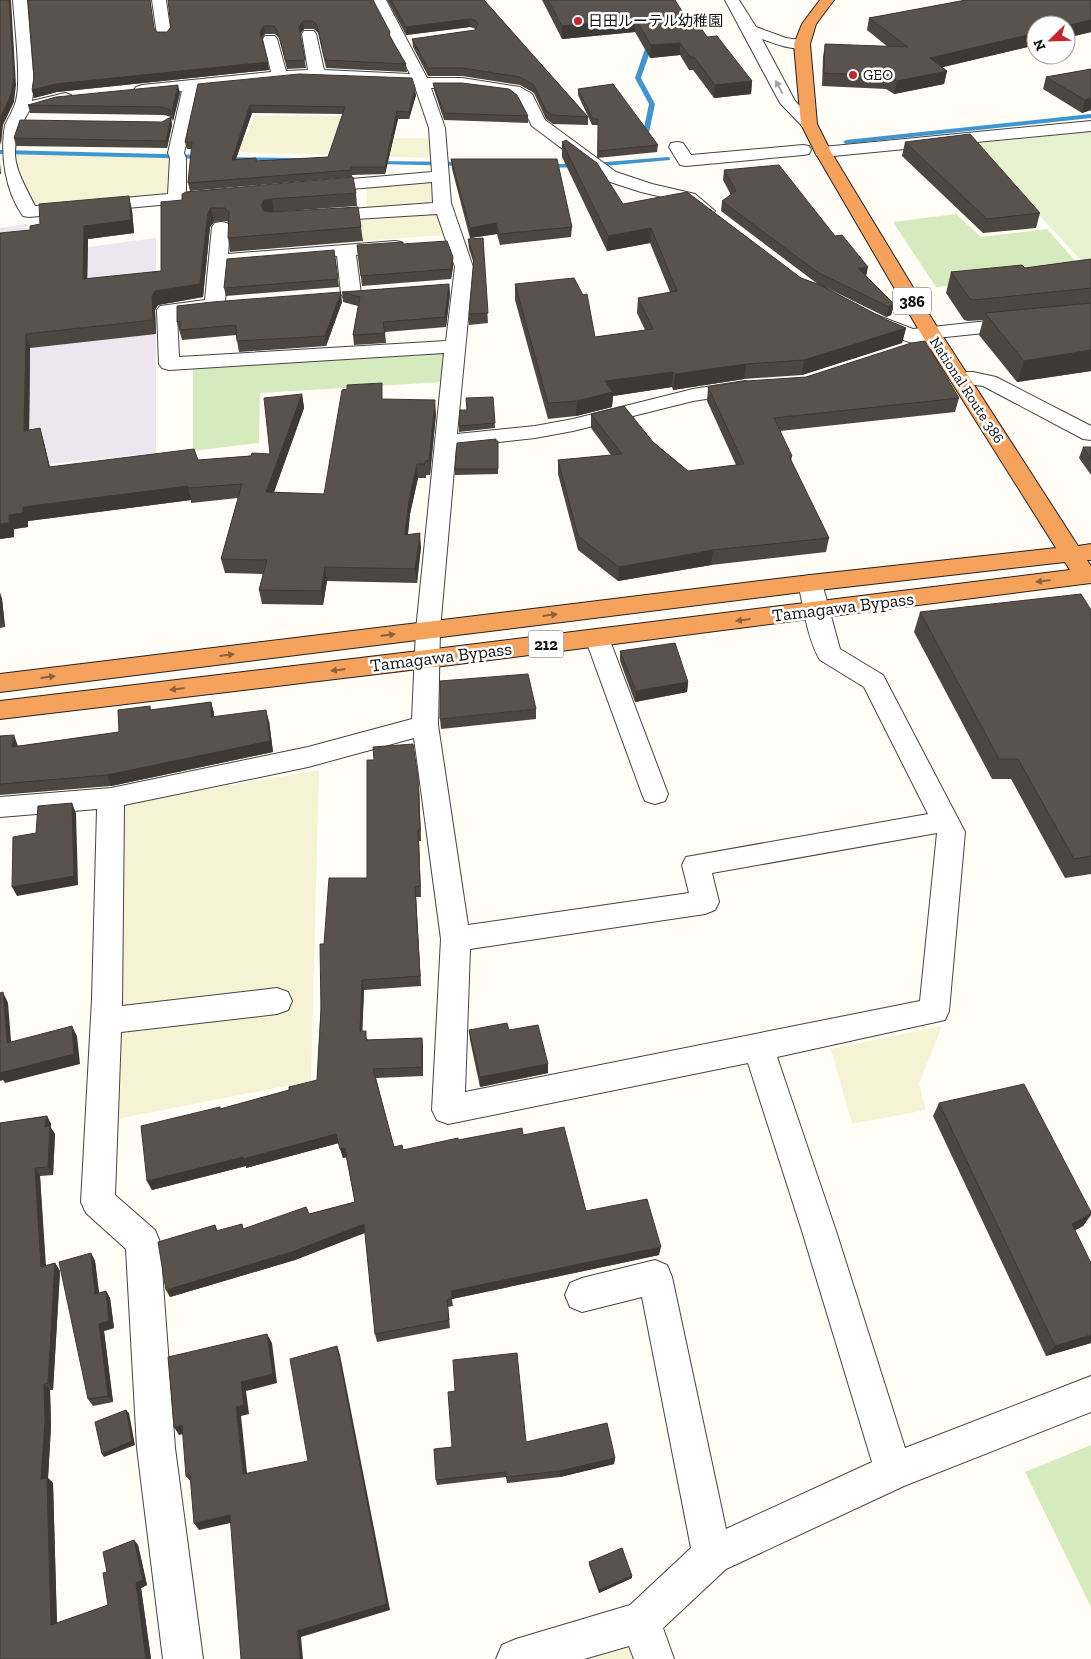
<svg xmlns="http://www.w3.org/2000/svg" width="1091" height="1659" font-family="'Zilla Slab','Noto Sans JP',serif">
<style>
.industrial{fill:#eee6ef}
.farmland{fill:#f6f3d4}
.green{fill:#d5ebbd}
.pitch{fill:#e6f2cf}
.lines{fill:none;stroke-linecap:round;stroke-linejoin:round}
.stream{fill:#3f96cf;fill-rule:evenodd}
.minor-casing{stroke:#444;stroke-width:2}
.highway-casing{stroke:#222;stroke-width:2}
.minor{fill:#fff;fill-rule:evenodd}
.highway{fill:#f5a25d;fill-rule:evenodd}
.wall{fill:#4d4742;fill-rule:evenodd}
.shaded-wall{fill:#3f3936}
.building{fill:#5a524d;stroke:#3f3936;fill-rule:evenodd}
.oneway{fill:#a0a0a0}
.oneway2{fill:#8e613b}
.poi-dot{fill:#c4262e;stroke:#fff;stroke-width:2}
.labels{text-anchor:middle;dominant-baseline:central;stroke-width:5;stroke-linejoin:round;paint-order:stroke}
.far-poi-label{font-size:15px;fill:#111;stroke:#fff;text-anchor:start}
.far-street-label{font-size:15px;fill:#111;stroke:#fff}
.shield{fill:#fff;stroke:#585858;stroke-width:1}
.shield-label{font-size:16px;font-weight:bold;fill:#111}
.street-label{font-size:18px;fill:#111;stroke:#fff}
</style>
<rect width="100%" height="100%" fill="#fffdf5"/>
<path class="industrial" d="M26,224l8,30 122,-16v215l-117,12 -39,27v-264z"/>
<path class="farmland" d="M255,115l85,1 10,3 -2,19h78l6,5v15l-198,-6 6,-13 5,-1z
M15,155l154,3 2,36 -138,10z
M434,179l2,25 -69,4 -1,-23z
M434,212l11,23 -219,16 1,-25z
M319,770l-8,311 -194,38 -2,-314z
M942,1026l-23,58 7,26 -74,14 -21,-75z
M631,1642l5,17h-52z"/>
<path class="green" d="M956,214l25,23 66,-8 39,44 -150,14 -43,-65z
M447,350l-5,32 -182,11 -1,50 -66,8v-84z
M1091,1445v162l-66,-135z"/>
<path class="pitch" d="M1091,131v140l-118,-127z"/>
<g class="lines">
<path class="stream" d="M651,38l3,2 -13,38 14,26 -8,38 -3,2 -3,-2 8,-38 -14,-26 13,-38z
M1091,114v4l-245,26 -3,-2 3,-2z
M0,150l204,5 3,2 -3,2 -204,-5z
M221,157l78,1 3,2 -3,2 -76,-2 -3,-2z
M668,157l2,1v2l-77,7 -3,-2 3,-2z
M374,161l90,1 3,2 -3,2 -88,-2 -2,-1z
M579,164l3,2 -1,1 -35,1 -3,-2 3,-2z"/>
<g class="minor-casing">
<path id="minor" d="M13,0h14l7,85 -2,16 33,-8 6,2 2,3 -2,3 -42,10c-24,42 -14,55 6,95l133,-12 2,-36 -2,-5 14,-62 -40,4 -6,-2 -2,-3 2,-3 6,-2 129,-13 -8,-33 2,-3h10l2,3 9,32 22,-1 -6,-36 2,-3h10l2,3 8,36 86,4 -38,-74h14l41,78h35l58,9 12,7 13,26 71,52 36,12 43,10 20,17 -3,4 -6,1 -6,-1 -17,-13 -42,-10 -37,-12 -72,-54 -13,-26 -9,-6 -48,-6h-31l14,40 6,75 22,64 -16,167 78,-8 38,-7 120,-30 52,-8 7,2 3,4 -3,4 -7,2 -52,8 -120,30 -38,7 -79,9 -16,183 -2,95 30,200 221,-32 -7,-28 4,-8 242,-43 -64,-127 -44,-27c-13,-22 -16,-52 -22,-77l4,-6 8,-2 8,2 4,6 18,66 43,26 82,157 -16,179 -4,9 -168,37 59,174 69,217 186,-72v36l-187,74 -178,83 -63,59 11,31h-40l-5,-13 -45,13h-88l6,-14 14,-6 114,-34 61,-57 -49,-251 -60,15 -12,-5 -5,-12 5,-12 12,-5 73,-18 12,5 5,12 54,252 146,-67 -70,-231 -54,-168 -300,61 -11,-4 -5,-10 9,-171 -27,-201 -106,29 -184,38 -2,201 155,-18 11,4 4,9 -4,9 -11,4 -156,18 -6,163 40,35 5,12 15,206 28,211h-40l-26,-211 -11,-199 -40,-36 -5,-11 11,-203 5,-190 -97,8v-20l111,-9 197,-41 104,-28 4,-89 28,-277 -275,17 -7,-2 -3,-4 -2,-54 3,-4 45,-6 7,-73 3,-4 6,-1 6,1 3,4 -2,27 167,-13 6,1 3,4 -3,4 -45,5 5,39 -3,4 -7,2 -7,-2 -3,-4 -4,-38 -110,9 -2,39 -3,4 -45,7 2,42 267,-16 9,-74 -18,-53 -114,7 -6,-1 -3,-4 3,-4 6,-1 110,-8 -1,-21 -115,10 -6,-1 -3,-4 3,-4 6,-1 115,-10 -3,-44 -15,-44 -114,-5 -102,10 -14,64 2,5v35l33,-3 6,1 3,4 -3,4 -196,18 -6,-1c-18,-25 -23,-62 -18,-91 8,-16 12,-20 13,-40 1,-28 -3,-57 -5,-85zM937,833l-17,168 -455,91 5,-143 235,-35 10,-4 4,-8 -7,-29z
M152,0h14l5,35 -2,3h-10l-2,-3z
M725,0h14l17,27 30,11 21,3 3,3 -3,3c-15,4 -31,-3 -45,-8l33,62 22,23 -2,3h-12l-23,-24z
M1091,121v10l-268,26 -6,-1 -2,-4 2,-4 6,-1z
M677,142l6,1 8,12 112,-10 6,1 2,4 -2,4 -6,1 -117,11 -6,-1 -11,-18 2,-4z
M1091,310v12l-155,16 9,3 3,4 -3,4 -7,2c-15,-4 -69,-21 -77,-32l3,-4 7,-2 42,16z
M959,372h14l23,5 95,49v14l-8,-1 -100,-53 -31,-4 -3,-4 3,-4z
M597,630l9,2 3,6 59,156 -3,7 -10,3 -10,-3 -3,-7 -57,-156 3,-6z"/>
</g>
<g class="highway-casing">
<path id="highway" d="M820,0h14l-18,24 -6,20 7,80 14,28 109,180 138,214 13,-2v16h-4l4,6v17l-664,85 -427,51v-18l427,-51 643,-80 -5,-8 -255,29 -810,101v-18l810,-99 246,-27 -136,-216 -105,-180 -14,-28 -7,-80 8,-20z"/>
</g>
<use href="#minor" class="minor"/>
<use href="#highway" class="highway"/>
</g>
<path class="wall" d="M150,0l4,29 3,3h10l206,-32 17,38 16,26 1,8 -81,-4 -8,-35 -4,-4h-10l-4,5 6,34 -19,1 -8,-31 -4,-4h-10l-3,5 7,31 -212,22 -23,6 -2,-8 2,-13z
M387,0h97l104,117v8l-35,-1 -7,-5 -12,-26 -14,-8 -58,-9h-34l-15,-29 -1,-8 63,-9 1,-1 -6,-2 -64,8z
M542,0h133l12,19 20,18 45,44 -1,13 -37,4 -21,-28h-4l-9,-15 -30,3 -15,-26 -73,7z
M966,0h125v32l-25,6v-13h-30v20l-94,22 5,4 -3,13 -50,10 -8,-5 -64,-3 1,-29 2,-13 63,3 -21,-17 2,-12z
M1091,69v41l-9,3 -39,-24 3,-12z
M433,83l95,33v7l-84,-3 -10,-30z
M198,84l218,11 -7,24h-11l-13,55 -33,1v2l-162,14 -2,-8 4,-34h-5l-2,-7zM252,113l91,1 -15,43 -71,4 -1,-3 -20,1z
M578,89l80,56 -1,7 -60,6 1,-33h-6l-14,-30z
M180,93l-7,28 -2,-3 1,7 -5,23 -151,-2 -2,-8 148,-16 9,-5 -7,-2 -134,-2 -2,-8z
M562,142l61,62 178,74 17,6 -3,-2 -94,-71 1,-10 9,-6 -8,-15 1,-10 142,107 28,27 -3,11 -5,2 -61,-30 62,33 19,8 -4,15 -100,32 -58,4 -71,11 -1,-3 -59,9 -1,11 -36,9 -28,3 -33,-119v-16l80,53 50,-7 -8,-17 1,-15 32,-6 -20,-49 -43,8 -45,-94z
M905,142l135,71 -4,15 -53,5 -81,-77z
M451,159l121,68 -1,10 -71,8 -3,-11 -27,4 -18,-69z
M356,193l1,13 -84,6 88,15 2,14 -133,11 -2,-14v-16l-1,-1 -13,1 -4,5 -7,70 -45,8 -3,5 1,24 -126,14 -1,82 11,-2 4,15 6,24 148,-7 72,-6 32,-60 2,14 -30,84 50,2 59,-95 53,15 -6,61h-4v3h-8l-8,36 -2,21 13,12 -4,36 -90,-2 -4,24 -61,-1 -3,-14 4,-16 -38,-1 -4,-14 17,-61 -47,5v-3l-163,21v6l-14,2v8l-14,2 30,-309 102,-20 2,23 -46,6 -1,40 74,-8v-69z
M483,238l5,85 -19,2v-11l5,-50 -5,-15 -1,-10z
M403,244l50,23 -2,12 -89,7 -5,-41z
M334,250l5,37 -113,9 -2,-8z
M1091,259v112l-74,11 -38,-47 4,-15 -15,1 -4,-1 -18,-27 5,-21 74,-4z
M449,284l1,10 -4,33 -61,5 1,11 -32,2 -1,-10 5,-29 -15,-4 -1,-10z
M342,302l-16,44 -87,6 -3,-17 -54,5 -5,-18z
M708,387l251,11 -4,14 -175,19 12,25 -1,5 38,77 -3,14 -115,13 -93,16 -40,-31 -20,-76v-14l53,-5 -20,-27v-14l62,28 35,29 48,-6 -29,-64z
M493,397l2,31 -36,4v-6l8,-16z
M496,441h2v33l-43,1v-6z
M1083,447h8v28l-12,-17z
M0,593l2,6 3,28 -5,1z
M1091,610v264l-26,4 -54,-99h-19l-78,-147 6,-20z
M620,651l68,31 -1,10 -52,10 -15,-41z
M211,702l3,11v4l55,4 4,31 -162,34 -111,9v-59l18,10 101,-14 31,-26 1,4z
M536,709v10l-95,10 -1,-10z
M419,787l2,54h-2l2,56h-5l5,89 -57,4 -2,41 6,9 54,-2 1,10v28l-47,2 18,69 9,3 55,-10 65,-5 63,76 73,44 -207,44 1,7 -5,1 2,21 -73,14 -2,-8 -10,-101 -70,27 -125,37 45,-72 3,6 26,-2 65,-15 46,-12 -9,-45 -3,1 -4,-15 -93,25v-2l-94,24 -5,-9 73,-72 69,-19 28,-10 7,-136 43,-66z
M469,1030h40l39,34v9l-68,14 -10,-47z
M939,1103l152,109v3l-8,11 -8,4 16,113 -45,13 -113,-240z
M47,1116l4,8v4l4,6 -2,41 -13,1 6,90 9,-3 5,8 -7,119h-3l1,36 -3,52 5,5 4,140 51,-18 -1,-33 27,-32 4,5 9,40 -6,3 10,71h-151v-536z
M91,1253l4,8 4,32 7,-2 4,7 4,30 -10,3 9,71 -20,4 -5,-7z
M526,1442l89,16 -1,6 -54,13 -53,6 -1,-6 -69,8 -1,-5z
M589,1562l43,14v2l-33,15 -10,-28z"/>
<path class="shaded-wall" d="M9,0h2l5,85 -2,17 -11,23 -2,20 -1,-4v-16z
M469,19l1,8 -64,8v-8z
M636,20l-1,12 -73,7v-13z
M1091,20v12l-25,6v-12z
M303,21l1,8 -4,5 -1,-7z
M264,26l1,8 -4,5 -1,-7z
M1036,33v12l-109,26 3,-13z
M680,43v12l-30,3 1,-13z
M268,62l1,8 -212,22 -23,6 -2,-8 23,-6z
M947,71l-3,13 -50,10 3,-13z
M752,81l-1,13 -37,4 1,-13z
M178,85l2,8 -7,28 -1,-9z
M415,88l1,7 -7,24v-7z
M1091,98v12l-9,3 3,-13z
M250,105l2,8 -19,54 -1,-7z
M397,111l1,8 -13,55v-7z
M171,117l1,8 -5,23 -1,-7z
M0,163l1,11h-1z
M129,196l3,14 2,23 -46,6 -1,54 -4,-14 1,-53z
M272,199l2,13 -8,2 -5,-8 3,-6z
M211,208l3,14 -4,5 -7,70 -45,8 -3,5 1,24 -3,-14 -1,-24z
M496,223l1,11 -27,4v-10z
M651,228l-1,15 -43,8 1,-15z
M453,257v10l-2,12v-10z
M868,267l-2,10 -8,-9z
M449,284l1,10 -4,33 -1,-10z
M341,292l1,10 -16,44 -1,-10z
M894,304l-3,11 -5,2 3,-10z
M906,328l-4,15 -100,32 2,-15z
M26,334l4,14 -1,97 -5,-14z
M1091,350v21l-74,11 7,-21z
M746,364l-2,15 -71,11 2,-16z
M673,372l-1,15 -59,9 -1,11 -36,9 1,-15 28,-20z
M302,394l2,14 -35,98 -3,-14z
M435,400l1,14 -6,61 -1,-14z
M40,428l4,15 9,38 -4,-14z
M417,464l1,14 -8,36 -4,35 -1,-14 4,-35z
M188,486l3,14 -163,21v6l-14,2v8l-14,2v-15l9,-9 14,-8z
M420,533l1,14 -4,36 -2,-14z
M713,550l-2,15 -93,16 1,-14z
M325,567l2,14 -4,24 -2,-14z
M0,593l2,6 3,28 -5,-13z
M688,682l-1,10 -52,10 1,-11z
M211,702l3,11v15l-3,-11z
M266,710l3,11 4,31 -162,34 -4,-11z
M14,735l4,11 -6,1z
M418,777l1,10 2,54 -1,-11z
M72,803l4,10 2,72 -61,11 -5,-9z
M418,830l1,11 2,56 -1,-11z
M415,887l1,10 5,89 -1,-10z
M362,980l2,10 -2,51 -2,-10z
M3,992l5,11 4,50 -5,-10z
M72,1026l5,10 3,28 -75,19 -2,-3 -3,1v-11z
M422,1038l1,10v28l-1,-9z
M548,1064v9l-68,14v-10z
M47,1116l4,8v4l4,6 -2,41 -5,-8 -3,-40z
M336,1134l3,9 -93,25v-2l-94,24 -5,-9z
M345,1148l2,9 -4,1 -3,-9z
M35,1168l5,8 6,99 -5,-8z
M1091,1214l-8,12 -19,10 8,-12z
M364,1224l2,8 -71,28 -125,37 -4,-7z
M661,1247l-2,8 -207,44 -1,-8z
M91,1253l4,8 5,40 -5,-7z
M55,1263l5,8 -7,119 -5,-7z
M106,1291l4,7 4,30 -10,3 9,71 -5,-6 -9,-72z
M267,1334l5,9 5,40 -31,8 3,23 -8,2 7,66 -5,-8 -7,-67 5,-25z
M1091,1335v8l-45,13 9,-10z
M337,1346l3,9 50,255 -89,27 2,22h-3l-3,-28z
M44,1384l6,6 1,36 -3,52 5,5 4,146 -6,-4 -10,-146z
M126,1410l3,3 6,32 -31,12 -2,-3z
M182,1425l6,8 -9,2 -5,-8z
M615,1458l-1,6 -54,13v-6z
M190,1475l2,8 -6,-7z
M230,1515l5,7 -36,8 -5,-7z
M134,1540l4,5 9,40 -6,3 10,71h-5l-10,-76z
M632,1576v2l-33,15v-3z"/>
<path class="building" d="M0,0h9l5,77 -3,17 -10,23 -1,8z
M28,0h122l4,28 3,4h10l4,-5 -3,-27h205l17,32 -1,3 17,29 -81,-4 -8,-35 -4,-4h-10l-4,6 6,33 -19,1 -9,-31 -3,-4h-10l-4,6 8,30 -213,22 -23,6 2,-13z
M391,0h93l104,117 -35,-2 -7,-4 -12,-26 -14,-8 -58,-9h-34l-16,-29 63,-9 3,-6 -3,-4 -6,-1 -63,8z
M548,0h127l12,19h8l12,18 10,-1 35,45 -37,4 -21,-28h-4l-10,-14 -29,2 -15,-25 -74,6z
M966,0h125v20l-25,6v-1h-30v8l-106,25 17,13 -50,10 -8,-5 -65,-3 1,-29 83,3 -39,-29z
M1091,69v29l-6,2 -39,-23z
M299,74l113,4 3,10 -6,24 -12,-1 -12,56h-34v3l-163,13 4,-41h-7l13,-58zM250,105l95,2 -17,50 -72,4v-3l-24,2z
M433,83h29l47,6 8,6 11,21 -84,-3z
M613,84l45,61 -60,6v-32h-5l-15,-30z
M178,85l-6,27 -3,-3 -7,-2 -134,-2 28,-8z
M171,117l-5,24 -152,-3 6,-18 142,2z
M970,134l70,79 -53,6 -82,-77z
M566,140l31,23 26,41 64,-12 114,86 19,7 67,35 19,8 -102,32 -58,4 -71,10 -2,-2 -68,9 8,11 -36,9 -29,2 -33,-119 59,-6 9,17 4,-1 8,43 58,-8 -15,-31 39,-7 -26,-63 -43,8 -46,-94z
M451,159h106l15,68 -73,7 -3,-11 -26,5z
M779,165l56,71 7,-1 26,32 -10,1 36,36 -5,3 -72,-35 -95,-71 14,-10 -12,-21z
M353,177l3,16 -84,6 -8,1 -3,6 3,5 8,1 86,-5 3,20 -133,11 1,-26 -4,-4h-14l-3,5 -8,71 -45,7 -3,5 1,24 -127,14 -2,97 16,-3 9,39 145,-18 4,11 53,-4 1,-3 18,1 -6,-56 38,-4 -36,98 58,2 18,-104 5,-1v-4l35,-2v16l53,1 -6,61h-4v3h-8l-8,36 -4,35 15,-2 -5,36 -90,-2 -4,24 -62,-1 8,-30 -46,-1 21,-75 -54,4v-2l-165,21v6l-14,2v8l-9,1v-291l30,-3v-4l10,-2 -1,-20 90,-8 2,24 -47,6 -1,53 78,-8v-69l21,-2v-6l4,-2z
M483,238l5,75 -19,1 5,-57 -6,-18z
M447,241l6,16 -2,12 -90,7 -4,-31 46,-3v2z
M334,250l4,29 -114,9 3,-29z
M1091,259v29l-117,12 -4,-1 -19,-27 71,-7 3,3z
M449,284l-4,33 -62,5 2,11 -32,2 7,-38 -18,-5z
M341,292l-16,44 -88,5 -1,-16 -56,5v-9l-3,1v-16l35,-4z
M1091,303v47l-67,11 -39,-48z
M925,341l34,57 -185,20 18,38h-3l40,82 -116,12 -94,17 -41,-31 -20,-76 64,-6 -31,-40 33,-8 29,36 35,29 56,-7 -36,-77 38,-6 60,-4 105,-34z
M493,397l2,26 -36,3 1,-16h7l-1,-12z
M496,439v2h2v28h-43l2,-26z
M1083,447h8v12z
M1081,594l10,16v246l-17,3 -56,-100h-19l-79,-147z
M675,643l13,39 -52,9 -16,-40z
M528,674l8,35 -96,10v-38z
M211,702v15l55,-7 4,31 -163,34 -107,9v-48l14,-1 -2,12 107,-15 -1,-22 32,-4v4z
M413,744l5,33 2,53h-2l2,56 -5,1 5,89 -58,4 -2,51h6v9l56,-2v29l-49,2 21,78 8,-2 1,5 55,-12v2l64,-12 1,7 41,-8 22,84 61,-12 14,48 -210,44 1,7 -5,2 2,20 -74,14 -11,-110 -72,28 -126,38 -8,-48 57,-17 1,6 26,-7 1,5 63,-22 3,7 46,-12 -10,-54 -5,1 -4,-15 -93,25v-2l-96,24 -6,-55 79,-19v2l69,-19v-3l28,-7 4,-70 -1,-66h4l5,-66h38v-118h7l-1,-13z
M72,803l2,73 -62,11 1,-50 23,-4 2,-27z
M3,992l4,51 65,-17 2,28 -74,19v-80z
M507,1023l2,7 29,-5 10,39 -68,13 -11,-47z
M1024,1084l67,128v2l-19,10 19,39v72l-36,11 -116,-243z
M47,1116l-2,11 5,-1 -2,41 -13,1 6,99 14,-4 -7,120 -4,1 1,36 -4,59 6,-1 4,147 57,-20 -5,-32 4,-1 -4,-20 31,-12 9,40 -7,3 10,76h-146v-536z
M91,1253l4,41 11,-3 3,30 -10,3 9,72 -20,3 -29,-137z
M267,1334l6,40 -32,8 3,23 -8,2 7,67 65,-13 -18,-102 47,-13 50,258 -90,27 3,28h-59l-11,-144 -36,8 -4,-48 -4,1 -4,-51 -8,2 -6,-70z
M517,1353l9,89 81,-19 8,35 -55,13 -54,6v-5l-70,8 -2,-31 18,-2 -4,-55 7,-1 -2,-31z
M126,1410l6,31 -30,13 -7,-32z
M622,1548l10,28 -33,14 -10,-28z"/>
<defs><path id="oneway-solid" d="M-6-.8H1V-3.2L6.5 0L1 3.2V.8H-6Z" transform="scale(1.25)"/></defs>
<use class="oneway" href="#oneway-solid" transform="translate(779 87) rotate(-118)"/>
<g class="oneway2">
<use href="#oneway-solid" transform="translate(1043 581) rotate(173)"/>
<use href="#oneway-solid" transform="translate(550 615) rotate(-7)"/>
<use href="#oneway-solid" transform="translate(743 620) rotate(173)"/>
<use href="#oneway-solid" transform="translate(388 635) rotate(-7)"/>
<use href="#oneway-solid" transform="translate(227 655) rotate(-7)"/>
<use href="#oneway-solid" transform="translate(338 670) rotate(173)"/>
<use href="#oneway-solid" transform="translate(48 677) rotate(-7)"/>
<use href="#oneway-solid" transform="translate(177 689) rotate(173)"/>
</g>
<g class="poi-dot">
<circle cx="578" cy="21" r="5"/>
<circle cx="853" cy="75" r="5"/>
</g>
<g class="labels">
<g class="far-poi-label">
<text x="588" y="21">日田ルーテル幼稚園</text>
<text x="863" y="75">GEO</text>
</g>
<g class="far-street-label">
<text transform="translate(967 390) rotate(57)">National Route 386</text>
</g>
<g class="shield">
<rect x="893" y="287.5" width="38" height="27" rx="4"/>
<rect x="528.5" y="630.5" width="35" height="27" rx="4"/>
</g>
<g class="shield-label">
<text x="912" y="301">386</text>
<text x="546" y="644">212</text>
</g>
<g class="street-label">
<text transform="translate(843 607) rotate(-7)">Tamagawa Bypass</text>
<text transform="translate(441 657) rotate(-7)">Tamagawa Bypass</text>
</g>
</g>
<g transform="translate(1051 40) rotate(247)"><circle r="24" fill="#ffffff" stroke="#a0a0a0"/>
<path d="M0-4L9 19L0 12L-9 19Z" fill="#c4262e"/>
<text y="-8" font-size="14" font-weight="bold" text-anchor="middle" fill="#111111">N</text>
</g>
</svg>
